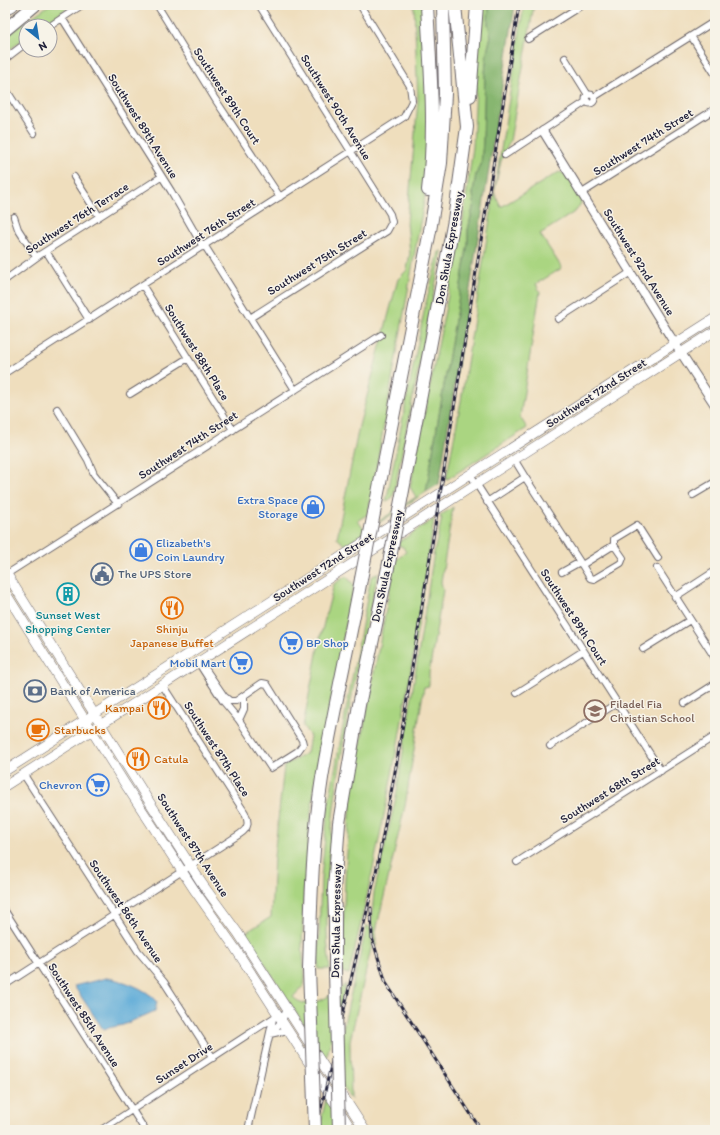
<svg xmlns="http://www.w3.org/2000/svg" width="720" height="1135" font-family="Itim,sans-serif">
<style>
.green{fill:#aad581;stroke:#667c5e}
.forest{fill:#87b66f;stroke:#546c55}
.water{fill:#5facd8;stroke:#40678a}
.lines{fill:none;stroke-linecap:round;stroke-linejoin:round}
.minor-casing{stroke:#6a6468;stroke-width:8}
.tertiary-casing{stroke:#6a6468;stroke-width:10}
.secondary-casing{stroke:#6a6468;stroke-width:10}
.motorway-casing{stroke:#6a6468;stroke-width:14}
.minor{stroke:#fff;stroke-width:6}
.tertiary{stroke:#fff;stroke-width:8}
.secondary{stroke:#fff;stroke-width:9}
.motorway{stroke:#fff;stroke-width:12}
.rail-casing{stroke:#22223b;stroke-width:3}
.rail{stroke:#f7f3e8;stroke-width:1.5;stroke-dasharray:4.5;stroke-linecap:butt}
.motorway-bridge-casing{stroke:#6a6468;stroke-width:14;stroke-linecap:butt}
.motorway-bridge{stroke:#fff;stroke-width:12}
.labels{text-anchor:middle;dominant-baseline:central;stroke-width:3;stroke-linejoin:round;paint-order:stroke}
.street-label{font-size:12px;fill:#22223b;stroke:#f7f3e8}
.shop-label{font-size:12px;fill:#366cbe;stroke:#f7f3e8;text-anchor:end}
.service-label{font-size:12px;fill:#4e5e75;stroke:#f7f3e8;text-anchor:start}
.culture-label{font-size:12px;fill:#0d838f;stroke:#f7f3e8}
.food-label{font-size:12px;fill:#c56008;stroke:#f7f3e8;text-anchor:start}
.education-label{font-size:12px;fill:#785e54;stroke:#f7f3e8;text-anchor:start}
</style>
<rect width="100%" height="100%" fill="#f7f3e8"/>
<filter id="ink" filterUnits="userSpaceOnUse"><feTurbulence type="fractalNoise" baseFrequency=".025" numOctaves="2"/><feDisplacementMap in="SourceGraphic" scale="8" xChannelSelector="R" yChannelSelector="G"/><feConvolveMatrix kernelMatrix="1 2 1 2 8 2 1 2 1" color-interpolation-filters="sRGB"/></filter>
<filter id="wash" filterUnits="userSpaceOnUse"><feTurbulence type="fractalNoise" baseFrequency=".012" numOctaves="4" result="noise"/><feDisplacementMap in="SourceGraphic" scale="16" xChannelSelector="R" yChannelSelector="G"/><feGaussianBlur stdDeviation="0.9" result="paint"/><feColorMatrix in="noise" values="0 0 0 0 0 0 0 0 0 0 0 0 0 0 0 0 0 1.4 0 .05"/><feComposite in="paint" operator="in"/></filter>
<g filter="url(#wash)">
<rect width="100%" height="100%" fill="#efdebd"/>
<path class="green" d="M49,5h23l-30,21h-16v11l-21,16v-17z
M414,5h10l5,113 -3,72 -58,324 -11,7 7,7 6,-1 46,-30 -6,-10 53,-267 10,-73 7,-142h9l-1,19 3,12 -4,16 -2,22 -2,68 -2,23 -5,9 -3,19 1,10 -6,27v13l-42,249 -81,53 -8,-7 22,-112 35,-132 4,-15 9,-9 3,-17 -3,-31 11,-121z
M524,5h10l-24,136 -9,20 -7,31 7,15 58,-35 7,2 15,25v4l-5,8 -36,23 22,34 -26,16 4,8 -20,125 7,11 -81,52 15,-79z
M442,251l-49,246 -7,5 39,-195 14,-55z
M453,507l-12,75 2,8 -14,83v13l-5,1 -19,119 -30,129 2,11 -2,-1 -4,-20 3,-32 22,-96 38,-245 8,-34h-2l1,-3z
M434,519c-21,153 -49,305 -85,455l-7,-2v-11l3,-83 7,-88 43,-229 11,-9 -3,-5 -7,-3z
M378,573c-26,117 -53,238 -51,360 0,12 2,24 3,36h-12l3,-91 7,-71 43,-230z
M346,576l8,9 -36,179 -7,48 -7,76 -2,58 3,31 -1,8 -11,12c15,16 41,-3 53,-13l-20,75 -81,-126 26,-16 3,-60 10,-91 23,-13 3,-17 -7,-10 17,-88 14,-54z
M367,925l3,3 2,16 -22,97 1,58 -17,-26 8,-41z
M326,1099l20,31h-27z"/>
<path class="forest" d="M489,5h26l-76,479 -13,8 42,-249v-13l6,-27 -1,-10 3,-19 5,-9 2,-23 2,-68 2,-22 4,-16 -3,-12z"/>
<path class="water" d="M106,978c17,2 39,10 51,23l-2,10 -32,14 -20,4 -29,-43z"/>
</g>
<g filter="url(#ink)">
<g class="lines">
<g class="minor-casing">
<path id="minor" d="M157,5l58,94 65,98
M62,18l109,173 32,56
M50,26l32,-21
M691,36l24,38
M528,39l54,-34
M565,58l23,37
M5,59l21,-16
M5,88l29,45
M585.5 99a4.5 4.5 0 1 1 9 0a4.5 4.5 0 1 1-9 0Z
M594,97l121,-76
M505,155l82,-54
M74,177l25,39
M582,193l133,-84
M14,217l4,12 18,28
M205,246l90,144
M46,251l43,69
M5,280l36,-26 120,-77
M143,286l90,144
M250,318l137,-87 5,-9 -2,-8 -131,-209
M558,319l73,-47
M5,373l399,-256 8,-16 -2,-15 -50,-81
M130,394l58,-36
M57,409l31,51 6,14 24,30
M470,474l191,297
M525,477l55,85 -18,10
M693,495l22,-13
M487,502l38,-25 -11,-18
M580,562l2,3 32,-20v-6l23,-14 21,33
M582,565l8,13 4,1 27,-16 2,-5 -9,-13
M657,568l58,90
M7,574l374,-239
M675,597l40,-26
M643,649l47,-29
M198,662l25,39 16,19 32,48 27,-17 5,-7 -1,-4 -35,-56 -5,-1 -26,18h-6l-6,-5 -24,-35
M517,693l66,-42
M685,703l30,-19
M239,720l5,-11v-13
M550,746l67,-43
M24,775l114,176 26,31 49,76
M517,862l198,-126
M5,911l140,219
M5,985l235,-151c9,-6 9,-12 5,-21l-82,-127
M271,1033l11,-12 5,-12
M270,1034l18,-4
M101,1130l177,-115
M248,1130l25,-111"/>
</g>
<g class="tertiary-casing">
<path id="tertiary" d="M543,131l127,205 45,69"/>
</g>
<g class="secondary-casing">
<path id="secondary" d="M5,571l140,224 58,90 35,48 127,197
M5,592l120,192 70,107 40,57 117,182
M5,771l710,-453
M5,786l710,-455"/>
</g>
<g class="motorway-casing">
<path id="motorway" d="M427,5c3,60 9,125 1,185
M5,9l7,-4
M5,30l30,-25
M470,96l7,-91
M403,490l51,-270 13,-93 -12,-122
M374,513l56,-282 11,-68 4,-69 -2,-89
M309,969c2,-64 3,-128 13,-191 11,-67 27,-133 39,-199
M335,970v-55l-1,-26 5,-66 20,-118 30,-142"/>
</g>
<use href="#minor" class="minor"/>
<use href="#tertiary" class="tertiary"/>
<use href="#secondary" class="secondary"/>
<use href="#motorway" class="motorway"/>
<g class="rail-casing">
<path id="rail" d="M371,908l1,30 14,45 95,147
M316,1130l60,-258 21,-111 122,-756"/>
</g>
<use href="#rail" class="rail"/>
<g class="motorway-bridge-casing">
<path id="motorway-bridge" d="M389,563l14,-73
M361,579l13,-66
M309,969l6,161
M335,970l4,160"/>
</g>
<use href="#motorway-bridge" class="motorway-bridge"/>
</g>
</g>
<defs>
<g id="shop-ring" transform="scale(1.15)"><circle r="9.5" fill="#f7f3e8" stroke="#3f7fe0" stroke-width="1.5"/><path d="M-5-2.5h2.3a2.7 3.5 0 0 1 5.4 0H5L5.5 6h-11ZM-1.5-2.5h3a1.5 2.3 0 0 0-3 0Z" fill="#3f7fe0"/></g>
<g id="civic-ring" transform="scale(1.15)"><circle r="9.5" fill="#f7f3e8" stroke="#5c6f8a" stroke-width="1.5"/><path d="M-.6-6.5H3V-4.5H.6V-3L4-1V1h2V6H-6V1h2V-1L-.6-3ZM-1.2 2.5V6h2.4V2.5Z" fill="#5c6f8a"/></g>
<g id="building-ring" transform="scale(1.15)"><circle r="9.5" fill="#f7f3e8" stroke="#0f9aa8" stroke-width="1.5"/><path d="M-4-6H4V6H1V3H-1V6H-4ZM-2.5-4.3h1.7v1.8h-1.7ZM.8-4.3h1.7v1.8H.8ZM-2.5-1h1.7V.8h-1.7ZM.8-1h1.7V.8H.8Z" fill="#0f9aa8"/></g>
<g id="restaurant-ring" transform="scale(1.15)"><circle r="9.5" fill="#f7f3e8" stroke="#e8710a" stroke-width="1.5"/><path d="M-5-6h1v4h1v-4h1v4h1v-4h1v5L-1.5 .5V6h-2V.5L-5-1ZM5-6V6H3V1.5H1.5Q1.5-4 5-6Z" fill="#e8710a"/></g>
<g id="supermarket-ring" transform="scale(1.15)"><circle r="9.5" fill="#f7f3e8" stroke="#3f7fe0" stroke-width="1.5"/><path d="M-6-5.5h2.5l.6 2H6L4.5 2H-2.5L-4.4-4H-6ZM-1.5 3.2a1.3 1.3 0 1 0 .1 0ZM3 3.2a1.3 1.3 0 1 0 .1 0Z" fill="#3f7fe0"/></g>
<g id="bank-ring" transform="scale(1.15)"><circle r="9.5" fill="#f7f3e8" stroke="#5c6f8a" stroke-width="1.5"/><path d="M-6-4H6V4H-6ZM0-2.3a2.3 2.3 0 1 0 0 4.6a2.3 2.3 0 1 0 0-4.6Z" fill="#5c6f8a"/></g>
<g id="school-ring" transform="scale(1.15)"><circle r="9.5" fill="#f7f3e8" stroke="#8d6e63" stroke-width="1.5"/><path d="M0-5L7-2L0 1L-7-2ZM-4 1L0 2.5L4 1V4Q0 6-4 4Z" fill="#8d6e63"/></g>
<g id="cafe-ring" transform="scale(1.15)"><circle r="9.5" fill="#f7f3e8" stroke="#e8710a" stroke-width="1.5"/><path d="M-5.5-4.5H6V0H3Q3 3.5 0 3.5H-2.5Q-5.5 3.5-5.5 0ZM3-3.2v2h1.7v-2ZM-6 4.5H4V6H-6Z" fill="#e8710a"/></g>
</defs>
<g fill-rule="evenodd">
<use href="#shop-ring" x="313" y="507"/>
<use href="#shop-ring" x="141" y="550"/>
<use href="#civic-ring" x="102" y="574"/>
<use href="#building-ring" x="68" y="594"/>
<use href="#restaurant-ring" x="172" y="608"/>
<use href="#supermarket-ring" x="291" y="643"/>
<use href="#supermarket-ring" x="241" y="663"/>
<use href="#bank-ring" x="35" y="691"/>
<use href="#restaurant-ring" x="159" y="708"/>
<use href="#school-ring" x="595" y="711"/>
<use href="#cafe-ring" x="38" y="730"/>
<use href="#restaurant-ring" x="138" y="759"/>
<use href="#supermarket-ring" x="98" y="785"/>
</g>
<g class="labels">
<g class="street-label">
<text transform="translate(227 96) rotate(57)">Southwest 89th Court</text>
<text transform="translate(336 107) rotate(58)">Southwest 90th Avenue</text>
<text transform="translate(143 126) rotate(58)">Southwest 89th Avenue</text>
<text transform="translate(643 142) rotate(-32)">Southwest 74th Street</text>
<text transform="translate(77 218) rotate(-33)">Southwest 76th Terrace</text>
<text transform="translate(206 232) rotate(-33)">Southwest 76th Street</text>
<text transform="translate(449 248) rotate(-80)">Don Shula Expressway</text>
<text transform="translate(317 262) rotate(-32)">Southwest 75th Street</text>
<text transform="translate(639 262) rotate(58)">Southwest 92nd Avenue</text>
<text transform="translate(197 352) rotate(58)">Southwest 88th Place</text>
<text transform="translate(596 393) rotate(-33)">Southwest 72nd Street</text>
<text transform="translate(188 445) rotate(-33)">Southwest 74th Street</text>
<text transform="translate(387 566) rotate(-78)">Don Shula Expressway</text>
<text transform="translate(323 567) rotate(-33)">Southwest 72nd Street</text>
<text transform="translate(574 617) rotate(57)">Southwest 89th Court</text>
<text transform="translate(217 749) rotate(57)">Southwest 87th Place</text>
<text transform="translate(610 790) rotate(-32)">Southwest 68th Street</text>
<text transform="translate(193 845) rotate(57)">Southwest 87th Avenue</text>
<text transform="translate(126 911) rotate(56)">Southwest 86th Avenue</text>
<text transform="translate(336 921) rotate(-89)">Don Shula Expressway</text>
<text transform="translate(84 1015) rotate(57)">Southwest 85th Avenue</text>
<text transform="translate(184 1063) rotate(-33)">Sunset Drive</text>
</g>
<g class="shop-label">
<text x="298" y="500">Extra Space<tspan x="298" dy="14">Storage</tspan></text>
<text x="156" y="543" text-anchor="start">Elizabeth's<tspan x="156" dy="14">Coin Laundry</tspan></text>
<text x="306" y="643" text-anchor="start">BP Shop</text>
<text x="226" y="663">Mobil Mart</text>
<text x="82" y="785">Chevron</text>
</g>
<g class="service-label">
<text x="118" y="574">The UPS Store</text>
<text x="50" y="691">Bank of America</text>
</g>
<g class="culture-label">
<text x="68" y="615">Sunset West<tspan x="68" dy="14">Shopping Center</tspan></text>
</g>
<g class="food-label">
<text x="172" y="629" text-anchor="middle">Shinju<tspan x="172" dy="14">Japanese Buffet</tspan></text>
<text x="144" y="708" text-anchor="end">Kampai</text>
<text x="54" y="730">Starbucks</text>
<text x="154" y="759">Catula</text>
</g>
<g class="education-label">
<text x="610" y="704">Filadel Fia<tspan x="610" dy="14">Christian School</tspan></text>
</g>
</g>
<rect width="720" height="1135" fill="none" stroke="#f7f3e8" stroke-width="20"/>
<g transform="translate(38 38) rotate(150)"><circle r="19" fill="#f7f3e8" stroke="#a29fa3"/>
<path d="M0-3L7 15L0 10L-7 15Z" fill="#1f6fb2"/>
<text y="-6" font-size="11" font-weight="bold" text-anchor="middle" fill="#22223b">N</text>
</g>
</svg>
